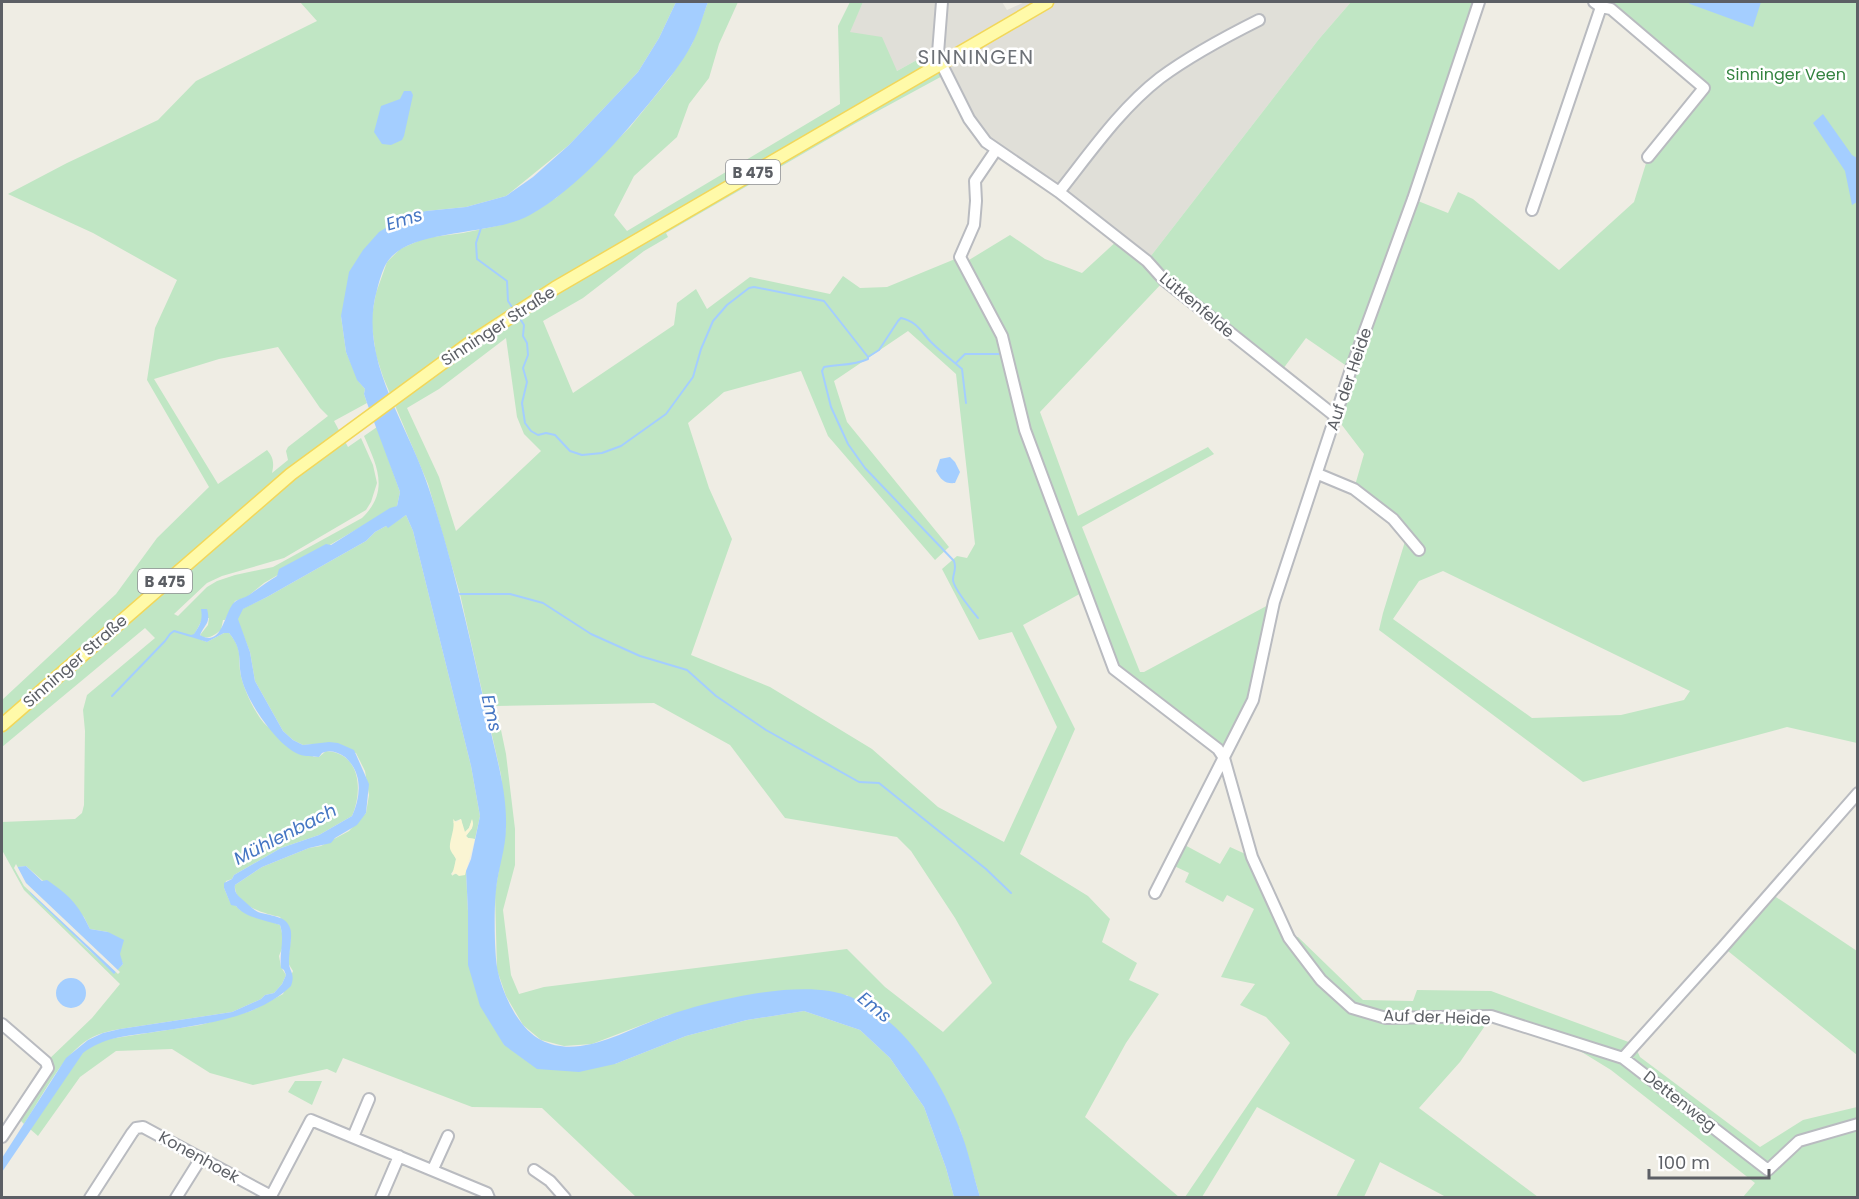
<svg xmlns="http://www.w3.org/2000/svg" width="1859" height="1199" font-family="Poppins,sans-serif">
<style>
.industrial{fill:#e0dfd8}
.green{fill:#c0e6c4;fill-rule:evenodd}
.sand{fill:#faf5d3}
.water{fill:#a4ceff}
.pier{fill:#efede4}
.lines{fill:none;stroke-linecap:round;stroke-linejoin:round}
.stream{stroke:#a4ceff;stroke-width:2}
.minor-casing{stroke:#b9bbc0;stroke-width:14}
.major-casing{stroke:#f2d75a;stroke-width:15}
.minor{stroke:#fff;stroke-width:10}
.major{stroke:#fffaa9;stroke-width:12}
.labels{text-anchor:middle;dominant-baseline:central;stroke-width:5;stroke-linejoin:round;paint-order:stroke}
.shield{fill:#fff;stroke:#8d8f93;stroke-width:1.5}
.shield-label{font-size:15px;font-weight:bold;fill:#5c5f65}
.park-label{font-size:16px;fill:#348340;stroke:#fff}
.street-label{font-size:16px;fill:#5c5f65;stroke:#fff}
.water-label{font-size:18px;font-style:italic;fill:#4576c3;stroke:#fff}
.quarter-label{font-size:20px;letter-spacing:1.5px;fill:#6d7177;stroke:#fff}
</style>
<rect width="100%" height="100%" fill="#efede4"/>
<path class="industrial" d="M863,2h139l5,8 18,-8h326l-32,37 -172,222 -161,-119 -53,-91 -36,20 -48,-39z"/>
<path class="green" d="M300,2h376l-17,36 -21,34 -69,73 -63,51 -40,11 -40,4 -85,105 5,36 13,30 6,7 -1,5 3,9 -33,18 14,26 13,-9 12,27 4,18 -6,19 -5,8 -82,48 -62,18 -15,7 -33,31 4,2 29,-29 10,-6 18,-6 38,-8 89,-49c28,-27 15,-52 2,-82l13,-9 23,65 -3,14 -133,77 -17,14 -12,4 -10,19h-2l-2,10c-7,5 -13,11 -21,5l8,-10 1,-7h-6l-9,17 -3,1 16,6 17,-9h5c15,18 8,24 12,43 3,14 15,40 26,50 14,11 32,21 47,31h5l7,-6c35,2 37,40 26,65l-33,19 -38,13 -47,27 -2,4 -6,2 -2,7 6,14 6,4 4,4 40,15 3,12v9l-4,10 2,11 5,8 -4,9 -8,9 -9,2 -4,4 -29,13 -112,17c-10,2 -21,4 -31,10 -27,16 -47,58 -65,85l-5,-5 27,-57 46,-44 28,-34 -96,-94 -22,-40v-28l73,-3 7,-6 2,-8 1,-74 -2,-21 4,-15 68,-57 -10,-10 -143,119v-47l114,-106 41,-56 52,-51 -62,-107 8,-52 22,-48 -84,-47 -85,-39 59,-31 91,-43 38,-39 121,-60zM278,347l42,61 8,8 -40,31 -2,4 2,9 -16,13c2,-9 2,-15 -5,-23l-49,34 -64,-105 65,-20zM26,866l58,51 6,12 18,3 15,32 -9,9 -35,-32 -61,-74z
M708,2h30l-19,42 -10,34 -20,26 -12,33 -43,39 -20,39 13,16 213,-127 -2,-78 12,-24h13l-13,30 32,5 15,34 36,-20 13,23 -90,49 -190,110 2,4 -24,14 -61,47 -40,23 30,72 101,-68 3,-22 19,-14 11,20 43,-32 80,17 13,-18 17,12 27,-1 73,-30 9,3 41,-25 35,24 37,14 37,-34 28,22 172,-222 32,-37h128l-66,197 35,14 10,-21 15,7 86,71 75,-68 14,-45 55,-69 -92,-79 -3,-7h249v741l-70,-16 -204,55 -204,-152 4,-17 24,-78 -53,-46 10,-35 -29,-38 16,-47 -45,-31 -26,35 -116,-92 -124,131 38,104 130,-69 6,7 -132,73 58,145h4l130,-70 -21,98 -29,58 -110,-89 -29,-78 -62,34 52,104 -55,125 68,42 22,23 -8,23 35,21 -8,17 30,14 -33,49 -41,74 94,80h-199l-20,-68 -113,-134 -179,20 -76,29 -28,2 -23,-6 -18,-15 -17,-29 -9,-26 -2,-77 11,-66 -5,-52 -41,-181 -32,-110 -45,-107 -7,-22 -5,-35 5,-27 11,-31 13,-13 25,-11 38,-5 38,-8 55,-27 38,-35 36,-36 39,-48 23,-35zM908,331l48,43 19,170 -8,14 -10,-2 -15,13 37,71 33,-8 45,95 -53,115 -66,-35 -66,-58 -102,-62 -79,-32 41,-116 -23,-51 -21,-65 36,-31 77,-21 27,65 107,124 14,-13 -102,-125 -13,-41zM506,338l11,79 7,17 17,17 -85,80 -17,-54 -32,-69 32,-19zM1443,571l247,120 -6,9 -63,15 -89,3 -139,-99 26,-38zM654,703l76,42 55,73 112,19 14,14 44,67 37,65 -49,49 -58,-45 -38,-38 -303,38 -25,7 -8,-19 -8,-65 12,-45v-36l-9,-75 -10,-48z
M406,515l7,16 58,235 9,50 -5,23 -7,-1 -2,-2 6,-8v-8l-3,8 -5,5 -3,-14 -8,3 3,2c-3,19 -9,16 0,35l-1,9 -4,6 1,1 14,-4 2,41 36,133 111,19 71,-28 61,-16 57,-9 56,19 30,28 34,49 22,61 8,29h-318l-94,-89 -70,-1 -129,-49 -7,15 -9,-4 -74,16 -43,-12 -38,-24 -56,2 -36,26 -42,59 -8,-7 53,-77 11,-8 15,-5 91,-14 51,-14 32,-17 10,-23 -5,-8 3,-27 -11,-19c-15,-3 -47,-12 -45,-32l27,-18 47,-19 12,-2 28,-15 17,-18 3,-18 -4,-24 -9,-18 -41,-9 -12,1 -10,-5 -10,-9 -28,-50 -5,-29 -13,-33 5,-10 25,-12 99,-56 9,-9 11,-6 2,1z
M1181,843l39,21 10,-17 22,10 37,81 9,-1 65,63 50,1 4,-11 74,1 143,53 6,13 120,90 43,-27 54,-13v90h-114l12,-14 -144,-113 -57,-35 -63,-18 -31,45 -41,46 119,89h-92l-66,-35 -16,35h-28l19,-37 -98,-53 -55,90h-17l105,-154 -24,-26 -26,-12 15,-21 -34,-7 33,-68 -27,-14 -4,7 -38,-20 4,-9 -19,-9z
M1770,893l87,58v104l-134,-108z
M295,1081h27l-10,24 -24,-13z"/>
<path class="sand" d="M453,819l3,3 5,-3 4,13 4,-4 3,-9c3,8 -1,10 -6,17l2,2 7,1 -10,36 -6,1 -4,-3 -3,3 4,-17c-1,-3 -4,-5 -5,-8 -4,-7 5,-21 2,-32z"/>
<path class="water" d="M676,2h32c-5,13 -9,29 -16,42 -10,19 -24,36 -37,52 -35,43 -77,92 -125,119 -38,22 -123,12 -144,49 -4,7 -7,18 -9,26 -20,69 32,135 52,199 27,81 44,164 63,248 7,29 15,60 14,90 0,21 -8,42 -10,63 -2,17 -2,66 2,82 5,23 21,57 43,68 36,19 80,-7 114,-20 46,-18 149,-44 196,-23 53,24 87,78 108,130 9,22 14,47 21,70h-26l-8,-29 -22,-61 -34,-49 -30,-28 -56,-19 -57,9 -61,16 -71,28 -36,8 -42,-3 -33,-24 -24,-39 -12,-41v-53l-2,-41 5,-12 9,-43 -9,-50 -58,-235 -7,-16 -18,13 -2,-2 -11,6 -9,9 -99,56 -24,12 -5,10 12,33 5,29 28,50 10,9 10,5 26,-3 9,1 16,7 15,34 -3,29 -9,12 -22,13 -4,5 -22,5 -47,19 -27,18c-1,8 3,11 8,15 6,5 9,9 15,12 11,4 28,3 32,16 3,6 -1,24 -1,32 -1,11 7,12 2,26 -37,35 -95,39 -143,47 -24,3 -45,5 -65,20l-81,119v-14l64,-100 22,-18 15,-7 17,-4 112,-17 29,-13 4,-4 9,-2 8,-9 4,-9 -2,-5 -3,-2c-2,-15 4,-28 -1,-43 -14,-5 -35,-7 -44,-19l-5,-1 -7,-17v-5l8,-4 2,-4 47,-27 38,-13 33,-19c9,-20 11,-43 -7,-59 -7,-5 -15,-8 -23,-4l-3,4c-7,-1 -16,0 -23,-4 -20,-10 -48,-50 -54,-73 -5,-19 2,-29 -13,-47h-5l-17,9 -16,-5v-2l3,-1c6,-9 9,-14 7,-25h6c4,14 -2,15 -7,26 24,14 24,-27 36,-34 4,-3 9,-3 13,-6 10,-7 18,-13 28,-19l2,-7 47,-25 5,1 59,-37 7,-2 3,-14 -33,-89 -3,-9 1,-5 -8,-9 -11,-28 -5,-36 8,-44 14,-22 16,-18 23,-14 24,-7 40,-4 40,-11 27,-19 36,-32 69,-73 21,-34z
M1688,2h73l-8,25 -63,-23z
M404,91h7l2,4 -9,41 -2,4 -11,5 -9,-1 -8,-12 7,-26 19,-7z
M1823,114l29,41 5,3v44l-5,3 -7,-34 -32,-48z
M950,457l5,5 5,10 -5,11c-10,1 -14,-3 -19,-12l4,-12z
M26,866l16,15 5,-1c22,15 31,24 43,49l18,3 16,8 -4,14 3,10 -9,10 -83,-80 -14,-27z
M56 993a15 15 0 1 1 30 0a15 15 0 1 1-30 0Z"/>
<path class="pier" d="M16,864l10,19 94,89 -2,2 -94,-88 -10,-18z"/>
<g class="lines">
<path class="stream" d="M481,228l-5,15 1,16 30,22 1,20 6,9
M519,317l5,8 -1,11 4,7 1,12 -5,13 4,14 -5,21 3,20 6,8 7,4 8,-2 9,2 15,16 12,4 20,-2 19,-7 45,-32 27,-37 8,-28 12,-28 14,-16 22,-17 5,-1 70,14 44,56v2c-15,7 -29,5 -44,8l-2,4 9,36 17,37 17,24 89,93c3,9 -1,11 -1,19 1,10 19,30 25,38
M868,357l11,-7 19,-29 3,-3c17,4 20,14 30,24 10,10 21,18 31,27l4,34
M956,363l9,-9h34
M460,594h50l33,9 48,31 49,22 47,14 29,26 50,34 93,52 20,1 107,86 25,24
M112,696l53,-55 5,-7 4,-3 17,5"/>
<g class="minor-casing">
<path id="minor" d="M942,2l-4,51 3,10 28,56 17,23 73,50 88,69 17,19 171,136
M1594,2l7,5 10,2 93,79 -56,69
M996,150l-21,31 1,20 -2,24 -14,32 42,79 23,94 89,239 104,80 6,9 28,99 37,81 32,42 31,28 34,10 105,-2 132,42 145,112 31,-29 59,-17
M1059,192c31,-39 61,-83 101,-114 31,-23 65,-41 99,-58
M1532,210l69,-203
M1318,474l36,15 39,30 26,31
M1155,893l98,-193 21,-98 77,-233 62,-170 66,-197
M2,1024l44,38 2,6 -46,69
M1623,1058l100,-111 135,-154
M353,1137l16,-38
M433,1169l15,-33
M534,1170l16,11 15,17
M90,1198l42,-65 4,-5 7,-1 128,69
M176,1198l25,-40
M270,1198l41,-78 176,73 2,5
M381,1198l18,-42"/>
</g>
<g class="major-casing">
<path id="major" d="M2,725l289,-251 176,-129 88,-57 492,-286"/>
</g>
<use href="#minor" class="minor"/>
<use href="#major" class="major"/>
</g>
<g class="labels">
<g class="shield">
<rect x="726" y="160" width="54" height="24" rx="4.5"/>
<rect x="138" y="569" width="54" height="24" rx="4.5"/>
</g>
<g class="shield-label">
<text x="753" y="172">B 475</text>
<text x="165" y="581">B 475</text>
</g>
<g class="park-label">
<text x="1786" y="74">Sinninger Veen</text>
</g>
<g class="street-label">
<text transform="translate(1197 305) rotate(40)">Lütkenfelde</text>
<text transform="translate(498 326) rotate(-33)">Sinninger Straße</text>
<text transform="translate(1349 379) rotate(-71)">Auf der Heide</text>
<text transform="translate(75 661) rotate(-41)">Sinninger Straße</text>
<text transform="translate(1437 1017) rotate(2)">Auf der Heide</text>
<text transform="translate(1680 1101) rotate(38)">Dettenweg</text>
<text transform="translate(199 1157) rotate(29)">Konenhoek</text>
</g>
<g class="water-label">
<text transform="translate(404 219) rotate(-17)">Ems</text>
<text transform="translate(492 713) rotate(77)">Ems</text>
<text transform="translate(285 834) rotate(-27)">Mühlenbach</text>
<text transform="translate(875 1007) rotate(39)">Ems</text>
</g>
<g class="quarter-label">
<text x="976" y="57">SINNINGEN</text>
</g>
</g>
<rect width="1859" height="1199" fill="none" stroke="#5c5f65" stroke-width="6"/>
<path d="M1649 1169v9h120v-9" fill="none" stroke="#5c5f65" stroke-width="3"/>
<text x="1658" y="1169" font-size="18" fill="#5c5f65" stroke="#ffffff" stroke-width="4.5" paint-order="stroke">100 m</text>
</svg>
